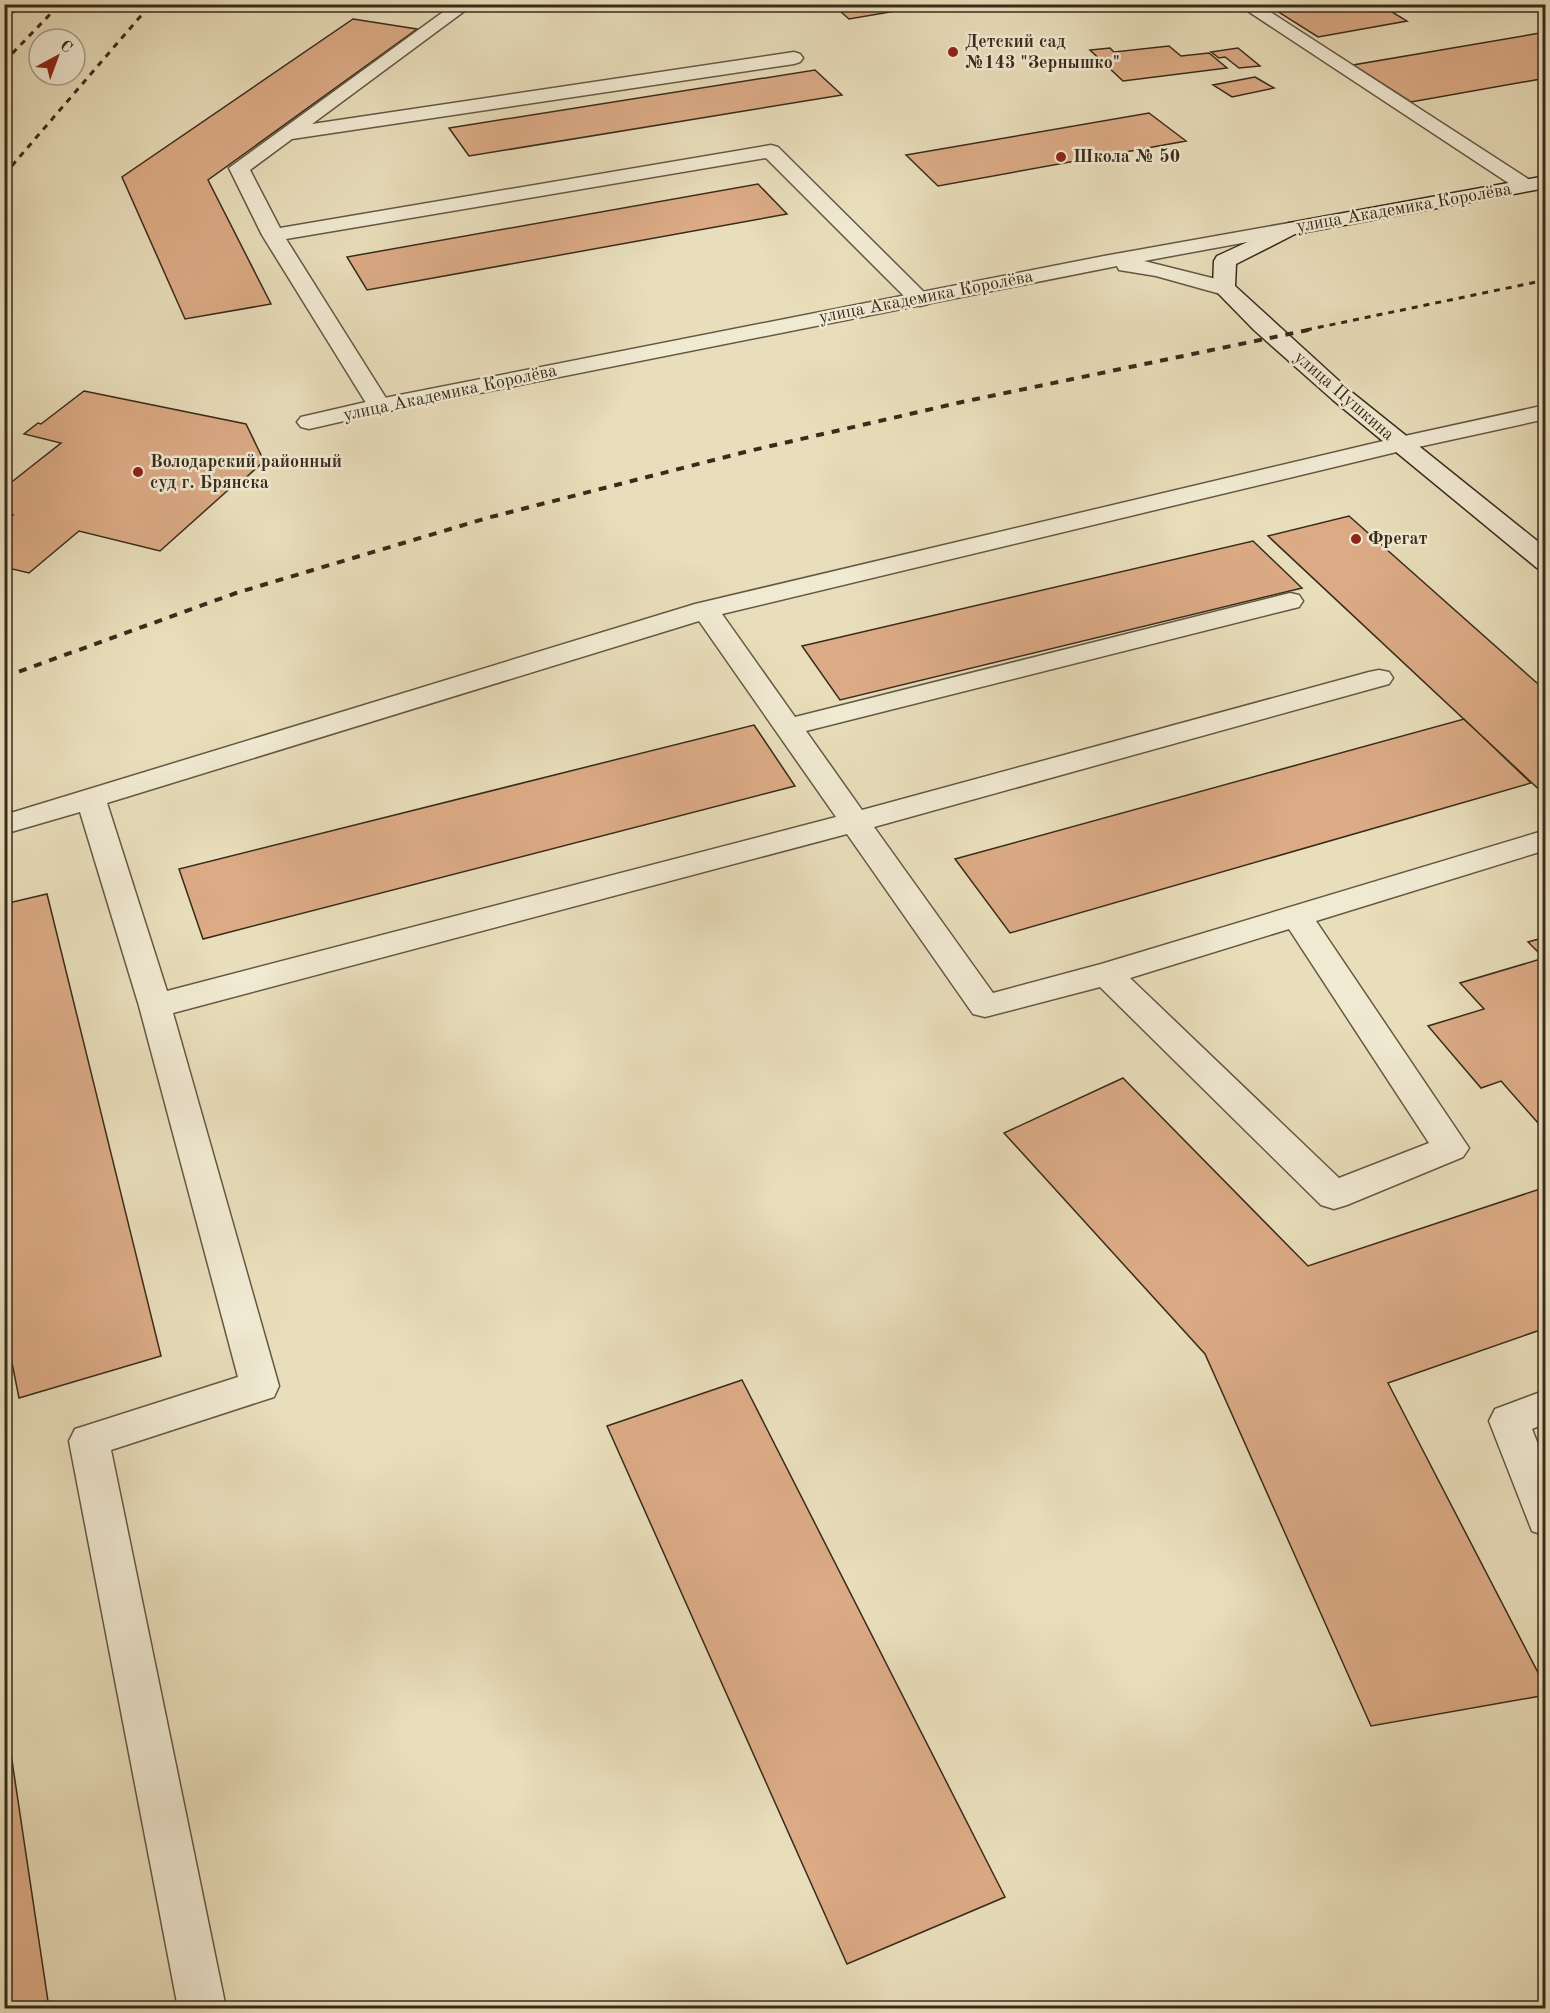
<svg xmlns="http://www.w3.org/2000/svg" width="1550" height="2013" font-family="'Old Standard TT',serif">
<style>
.building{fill:#dcab86;stroke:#382b1b;stroke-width:1.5}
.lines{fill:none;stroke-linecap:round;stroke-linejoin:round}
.service-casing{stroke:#645843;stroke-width:3}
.minor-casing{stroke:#645843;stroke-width:3}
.secondary-casing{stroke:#382b1b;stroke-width:3}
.service{fill:#f1ead3;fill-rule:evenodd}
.minor{fill:#f1ead3;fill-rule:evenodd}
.secondary{fill:#f1ead3;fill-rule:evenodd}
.rail-far1{stroke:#382b1b;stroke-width:3;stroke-dasharray:6 6;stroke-linecap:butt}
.rail{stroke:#382b1b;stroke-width:4;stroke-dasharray:8 8;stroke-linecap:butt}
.poi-dot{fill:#8f2418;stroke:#f1ead3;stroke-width:2}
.labels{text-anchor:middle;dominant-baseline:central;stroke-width:5;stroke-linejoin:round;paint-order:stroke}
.far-poi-label{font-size:18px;font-weight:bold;fill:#382b1b;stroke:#f1ead3;text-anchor:start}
.far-street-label{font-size:18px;fill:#382b1b;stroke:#f1ead3}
</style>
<rect width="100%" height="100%" fill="#e9debb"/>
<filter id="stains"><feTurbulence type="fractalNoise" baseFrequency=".00333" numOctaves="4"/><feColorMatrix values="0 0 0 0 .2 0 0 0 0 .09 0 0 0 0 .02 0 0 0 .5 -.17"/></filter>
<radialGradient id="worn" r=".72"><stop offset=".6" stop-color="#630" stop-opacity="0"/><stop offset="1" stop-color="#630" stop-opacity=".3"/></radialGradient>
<path class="building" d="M363,4h47l-4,3 -10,-1 -5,3z
M832,4h105l-88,15z
M1266,4h113l28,17 -89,16z
M353,19l64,10 -209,151 63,124 -86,15 -63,-142z
M1546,32v46l-135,24 -58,-37z
M1169,46l12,10 28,-3 18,15 -104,13 -33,-31 20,-2 4,4z
M1238,48l22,18 -21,2 -14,-11 -6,1 -8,-6z
M815,70l27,25 -373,61 -20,-28z
M1255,77l19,11 -42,9 -19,-12z
M1149,113l37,28 -248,45 -32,-31z
M758,184l29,30 -420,76 -20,-33z
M84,391l162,33 18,37 -25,23 -3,-1 -76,68 -81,-20 -50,42 -25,-6v-45l9,-7 -9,-2v-25l57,-45 -37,-9 14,-11 3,1z
M1349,516l197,175v105l-278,-260z
M1253,541l49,47 -462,112 -38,-54z
M1464,719l67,64 -521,150 -55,-74z
M754,725l41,61 -592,153 -24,-70z
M47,894l114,462 -142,42 -15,-75v-419z
M1546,937v195l-45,-51 -20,7 -53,-62 56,-17 -24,-26 84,-25 -16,-16z
M1123,1078l185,188 238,-79v141l-158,55 158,305v7l-175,31 -166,-372 -201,-221z
M742,1380l263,517 -158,67 -240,-538z
M4,1707l45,301h-45z"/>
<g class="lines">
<g class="service-casing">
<path id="service" d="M454,4h20l-162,120 482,-72 6,2 3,4 -3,4 -6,2 -502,75 -42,31 30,58 491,-83 7,2 153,152 -3,5 -8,2 -8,-2 -146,-146 -480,81 105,167 -4,5 -8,2 -8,-2 -109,-176 -33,-67z
M1400,437l9,2 3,5 -3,5 -687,165 73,103 495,-124 9,2 4,6 -4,6 -493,124 56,79 507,-138 10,-2 10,2 4,6 -4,6 -515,143 119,166 108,-29 445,-134v20l-230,71 147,218 6,9 -6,9 -116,48 -13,4 -13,-4 -221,-218 -115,30 -12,-3 -126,-180 -674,179 106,373 -5,11 -163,53 115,558h-48l-109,-567 6,-12 163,-52 -99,-371 -59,-194 -76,22v-19l691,-211zM699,621l137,196 -669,174 -60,-188zM1289,929l140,214 -90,35 -209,-200z
M1546,1390v33l-14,6 14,36v71l-14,-5 -43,-110 6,-12z"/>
</g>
<g class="minor-casing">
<path id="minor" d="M1237,4h21l275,178 3,4 -3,4h-14z
M1289,223l7,2 3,4 -3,4 -152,28 88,22 3,5 -3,5 -8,2 -68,-19 -37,-6 -2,-4 -738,147 -70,16 -8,-2 -4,-5 4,-5 78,-18 725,-143z
M1546,405v14l-146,32 -9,-2 -3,-5 3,-5 9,-2z"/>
</g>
<g class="secondary-casing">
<path id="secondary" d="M1546,176v12l-251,46 -59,30 -1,22 114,104 197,158v22l-9,-2 -204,-168 -79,-70 -41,-42 1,-27 3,-5 72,-33z"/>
</g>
<use href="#service" class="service"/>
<use href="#minor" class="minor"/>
<use href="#secondary" class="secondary"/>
<path class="rail-far1" d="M4,21l17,-17
M4,62l56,-58
M4,175l147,-171
M1306,330l240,-50"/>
<path class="rail" d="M4,677l232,-84 251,-75 262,-67 213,-49 351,-73"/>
</g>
<g class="poi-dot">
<circle cx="953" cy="52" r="6"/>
<circle cx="1061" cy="157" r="6"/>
<circle cx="138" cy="472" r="6"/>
<circle cx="1356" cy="539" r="6"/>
</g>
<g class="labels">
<g class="far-poi-label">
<text x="965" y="42">Детский сад<tspan x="965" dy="21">№143 "Зернышко"</tspan></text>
<text x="1073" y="157">Школа № 50</text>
<text x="150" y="462">Володарский районный<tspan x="150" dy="21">суд г. Брянска</tspan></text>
<text x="1368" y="539">Фрегат</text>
</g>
<g class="far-street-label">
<text transform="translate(1404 208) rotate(-10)">улица Академика Королёва</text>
<text transform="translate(926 297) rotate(-11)">улица Академика Королёва</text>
<text transform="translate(450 393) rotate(-12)">улица Академика Королёва</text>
<text transform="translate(1344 396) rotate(41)">улица Пушкина</text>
</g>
</g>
<rect width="1550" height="2013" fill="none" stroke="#e9debb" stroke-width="24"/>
<rect x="6" y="6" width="1538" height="2001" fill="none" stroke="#382b1b" stroke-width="3"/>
<rect x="12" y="12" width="1526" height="1989" fill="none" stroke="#382b1b" stroke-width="1.5"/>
<g transform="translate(57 57) rotate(41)"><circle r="28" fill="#f1ead3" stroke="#a79e89" stroke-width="1.5"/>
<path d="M0-4.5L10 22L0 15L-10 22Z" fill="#8f2418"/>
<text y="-9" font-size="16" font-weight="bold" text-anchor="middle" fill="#382b1b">С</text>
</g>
<rect width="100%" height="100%" filter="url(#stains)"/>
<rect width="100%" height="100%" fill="url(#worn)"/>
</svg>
